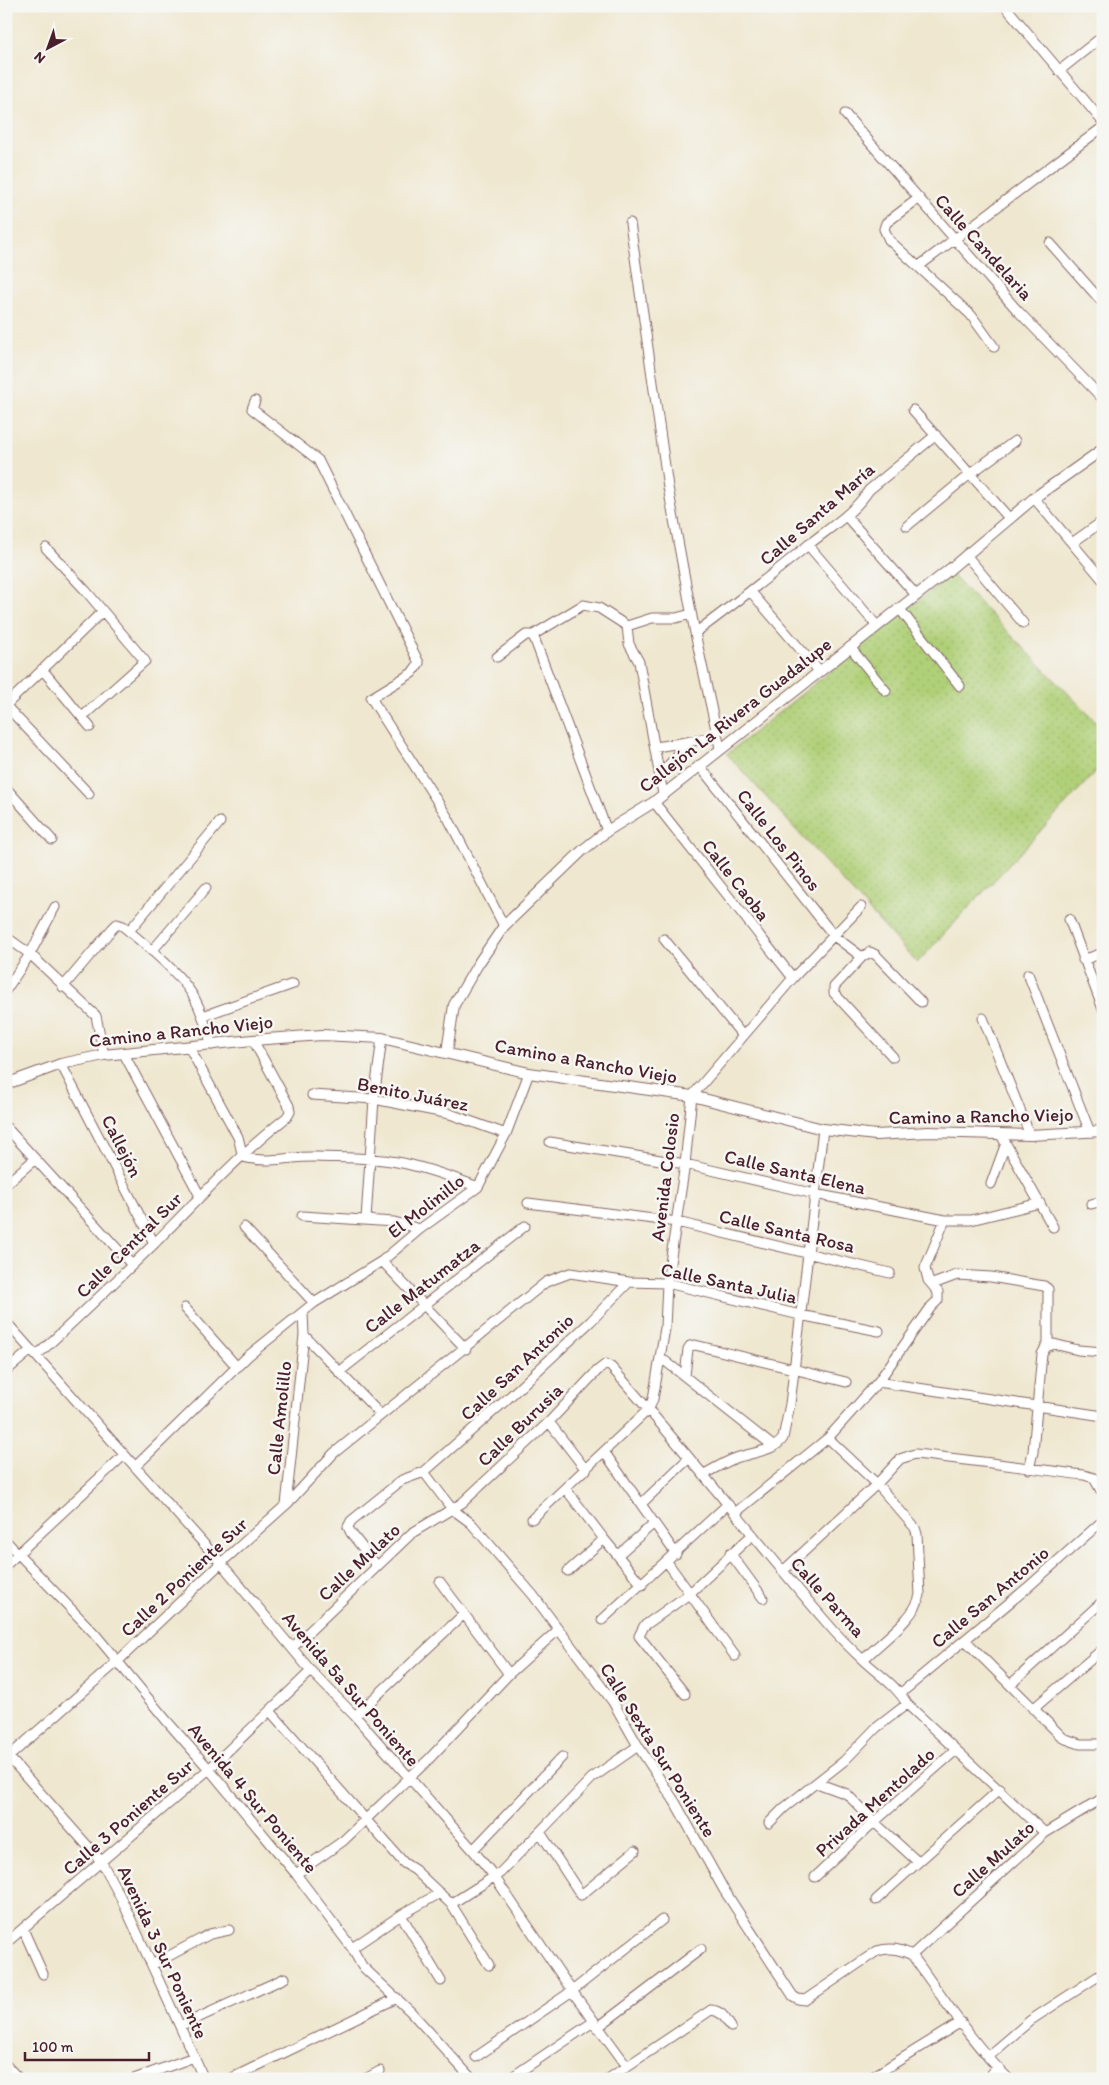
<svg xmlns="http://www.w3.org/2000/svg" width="1109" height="2085" font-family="Itim,sans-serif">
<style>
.grass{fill:url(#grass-dots);stroke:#7d7852}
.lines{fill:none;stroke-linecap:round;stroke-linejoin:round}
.minor-casing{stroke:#846564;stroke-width:11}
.tertiary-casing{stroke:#846564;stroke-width:12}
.minor{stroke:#fff;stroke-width:9}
.tertiary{stroke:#fff;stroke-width:10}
.labels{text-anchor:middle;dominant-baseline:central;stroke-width:5;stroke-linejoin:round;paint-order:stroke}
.street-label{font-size:19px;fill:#4a1f2b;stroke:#f6f6f2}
</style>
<defs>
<pattern id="grass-dots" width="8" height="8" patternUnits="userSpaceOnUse" patternTransform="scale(1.25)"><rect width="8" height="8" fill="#b0d078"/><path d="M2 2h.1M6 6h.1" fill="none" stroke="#99b268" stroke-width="1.8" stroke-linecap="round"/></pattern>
</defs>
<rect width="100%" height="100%" fill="#f6f6f2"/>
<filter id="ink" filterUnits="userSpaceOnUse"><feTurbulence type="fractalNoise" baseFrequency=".02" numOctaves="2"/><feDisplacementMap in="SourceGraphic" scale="10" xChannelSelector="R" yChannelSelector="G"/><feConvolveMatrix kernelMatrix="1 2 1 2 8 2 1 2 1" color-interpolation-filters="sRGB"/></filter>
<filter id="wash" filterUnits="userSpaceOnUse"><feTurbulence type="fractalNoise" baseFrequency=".0096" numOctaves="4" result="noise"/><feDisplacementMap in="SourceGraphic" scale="20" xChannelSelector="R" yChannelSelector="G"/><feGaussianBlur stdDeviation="1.12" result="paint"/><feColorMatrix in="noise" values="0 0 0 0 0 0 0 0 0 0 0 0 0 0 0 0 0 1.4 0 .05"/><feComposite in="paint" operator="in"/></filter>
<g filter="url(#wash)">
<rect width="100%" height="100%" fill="#efe7cf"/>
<path class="grass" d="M951,574l152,155v35l-186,199 -190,-209z"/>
</g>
<g filter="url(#ink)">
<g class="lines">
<g class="minor-casing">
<path id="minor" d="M1005,6l98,116
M1059,71l44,-35
M845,114l172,196 86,89
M919,198l-33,25 -2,6 5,11 82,75 23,32
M630,223l38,264 27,146 25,115
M1050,243l53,60
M919,266l184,-139
M255,401l-3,8 66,51 101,203 -7,10 -41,25 77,120 56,108
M913,410l97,109
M1034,498l69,82
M846,516l70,79
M907,526l63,-52 45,-33
M1072,543l31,-22
M808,545l69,81
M46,548l40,43 59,70 -63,56
M966,555l57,68
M751,592l68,79
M899,608l61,78
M627,626l2,18 10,18 24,132
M695,633c38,-28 75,-57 112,-87 22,-18 46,-32 62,-56l67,-55
M533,635l74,196
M850,647l36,44
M497,657l29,-22h7l50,-30 16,3 28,18 25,-8h24l15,-4
M42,669l48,58
M6,705l97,-94
M6,706l83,88
M656,747l61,-10
M699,765l135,171 28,21
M660,775l30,-34
M6,788l46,52
M654,802l139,176
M1069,919l34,90
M129,931l91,-109
M6,937l24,17 66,62 8,39
M664,939l79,97
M152,951l54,-63
M1083,960l20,-7
M1028,974l62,158
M63,987l49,-58 5,-5 6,2c21,18 55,45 69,68 10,15 14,34 20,51
M6,990l24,-36 25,-47
M203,1016l90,-32
M983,1018l47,117
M189,1047l49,90 5,20
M124,1054l76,142
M893,1057l-59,-64v-6l28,-30 8,-5 6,3 45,47
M61,1064l93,179
M312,1095l62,4 76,15 56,20
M6,1127l126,138
M1001,1135l52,92
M550,1142l135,22 130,30 130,26h26l69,-17
M243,1157c23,7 49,-1 73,0 27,1 54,0 81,5 28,5 55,15 81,25
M6,1184l29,-25
M991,1184l15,-41
M528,1203l149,19 213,51
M1091,1204l12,-3
M302,1216l92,6 26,7
M366,1219l8,-120 8,-61
M244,1227l70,76
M382,1261l84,88
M933,1284l24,-9 34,2 53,9 4,3v57
M185,1308l52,59
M303,1313l1,22 77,80
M6,1322l215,241 90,108 44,45 118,134 21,26 78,115 55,75
M36,1356c41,-37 80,-75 119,-113 43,-44 84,-88 132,-126l3,-5 -1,-6 -36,-66
M660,1357l113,89
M6,1371l25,-21
M339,1372l186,-146
M685,1376l3,-27 2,-3 5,-1 151,37
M878,1382l53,-75 7,-7v-8l-10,-12 -3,-12 20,-48
M549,1422l37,48
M828,1438l49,46 38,44 2,6 3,61c-5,24 -40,47 -57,65
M605,1453l71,101
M135,1467l113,-111 66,-53 68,-42 38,-32 58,-42 28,-53 23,-61
M1029,1469l4,-17 9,-98 4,-7 8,-3 24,6 25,2
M424,1472l28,37 19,14 62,72 80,107 25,44 37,56 49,88 69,106 5,3 7,1 72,-49c14,-4 22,-2 35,4
M704,1474c10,-5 21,-12 32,-16 13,-5 40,-7 47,-20l7,-34 33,-275
M565,1488l39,51 38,46
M641,1504l48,-46
M286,1505l18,-170
M735,1513l93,-75 50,-56 225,34
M532,1519l117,-110 4,-10 12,-71 2,-45 18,-119 7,-68 101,-118 68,-71
M6,1541l89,93 71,86 43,49 87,105 56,74 10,18 49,46 61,67
M730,1553l33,45
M618,1555l36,-32
M667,1562l68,94
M6,1565l118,-110
M377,1566l-26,-33 -3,-6 3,-6 51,-41 22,-8 81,-71 86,-80 38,-39
M568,1571l36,-32
M783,1571l94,-87 23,-25 15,-5c56,6 112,14 169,21l10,3 6,11
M440,1582l69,92
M602,1620l126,-116
M965,1640l98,98 17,6h23
M292,1648l120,-115 50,-30 87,-81 48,-51 9,-7 5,3c75,83 143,172 216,256 11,13 24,26 37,38 15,14 33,25 43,43l138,129
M1010,1685l93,-84
M901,1693l126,-105 72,-64 4,1
M685,1694l-46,-58 5,-10 45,-32 63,-59
M1033,1709l70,-60
M270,1711l134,152 11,7 36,34 38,61
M355,1716l109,-102
M6,1754l95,107 20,37 83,181
M6,1759l112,-98 103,-98 67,-60 46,-50 212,-171 24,-9 59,9 38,1 133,32 79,16
M817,1783l30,11 27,28 44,40
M769,1823l15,-15 60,-47 32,-33 31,-24
M540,1832l41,63 54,-44
M473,1850l89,-93
M296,1874l47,-33 86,-82 80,-85 49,-44
M815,1877l59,-55 82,-72
M876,1900l124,-111
M451,1904l49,-31 92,-95 46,-32
M401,1915l40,66
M23,1929l20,45
M6,1943l203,-174 102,-98
M352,1948l49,-33 39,-22
M912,1955l133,-122 58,-35
M912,1955c29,40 61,90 97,124
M152,1965l58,-31 19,-4
M180,2026l105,-48
M597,2028l104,-79
M989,2056l42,-36 72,-47
M476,2057l96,-66 90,-71
M6,2065l13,14
M134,2079l60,-22
M230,2079l167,-81
M365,2079l15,-8
M509,2079l84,-57
M608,2079l103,-69c11,1 14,8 20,17
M869,2079l92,-57
M988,2079l9,-12"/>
</g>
<g class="tertiary-casing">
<path id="tertiary" d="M447,1052l7,-47 24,-41 26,-38 79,-76 24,-19 47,-29 296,-233 84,-71 69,-49
M6,1084l55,-20 43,-9 149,-15 69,-5 60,3 147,35 163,23 131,33 53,6 52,-3 102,3 73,-4"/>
</g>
<use href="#minor" class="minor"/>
<use href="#tertiary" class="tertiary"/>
</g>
</g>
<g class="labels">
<g class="street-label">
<text transform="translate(984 247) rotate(48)">Calle Candelaria</text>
<text transform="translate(817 514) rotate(-41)">Calle Santa María</text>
<text transform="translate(735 715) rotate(-38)">Callejón La Rivera Guadalupe</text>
<text transform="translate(779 840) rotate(52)">Calle Los Pinos</text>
<text transform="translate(736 880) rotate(52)">Calle Caoba</text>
<text transform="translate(181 1031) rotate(-6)">Camino a Rancho Viejo</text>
<text transform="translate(586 1061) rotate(10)">Camino a Rancho Viejo</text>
<text transform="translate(413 1094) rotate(11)">Benito Juárez</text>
<text transform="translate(981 1116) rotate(-1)">Camino a Rancho Viejo</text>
<text transform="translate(122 1146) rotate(63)">Callejón</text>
<text transform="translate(795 1172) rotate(13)">Calle Santa Elena</text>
<text transform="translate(665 1177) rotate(-83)">Avenida Colosio</text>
<text transform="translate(426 1206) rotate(-38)">El Molinillo</text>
<text transform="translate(787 1231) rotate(13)">Calle Santa Rosa</text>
<text transform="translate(129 1245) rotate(-45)">Calle Central Sur</text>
<text transform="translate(729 1283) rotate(12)">Calle Santa Julia</text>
<text transform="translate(422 1286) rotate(-38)">Calle Matumatza</text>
<text transform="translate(517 1367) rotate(-43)">Calle San Antonio</text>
<text transform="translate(279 1418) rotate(-84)">Calle Amolillo</text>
<text transform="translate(520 1425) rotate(-44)">Calle Burusia</text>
<text transform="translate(359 1562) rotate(-43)">Calle Mulato</text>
<text transform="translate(184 1577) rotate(-43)">Calle 2 Poniente Sur</text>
<text transform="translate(828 1597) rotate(48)">Calle Parma</text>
<text transform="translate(990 1597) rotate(-40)">Calle San Antonio</text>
<text transform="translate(351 1689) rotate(49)">Avenida 5a Sur Poniente</text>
<text transform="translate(658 1750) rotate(58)">Calle Sexta Sur Poniente</text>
<text transform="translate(253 1798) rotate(50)">Avenida 4 Sur Poniente</text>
<text transform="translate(875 1802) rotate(-42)">Privada Mentolado</text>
<text transform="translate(128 1817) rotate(-41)">Calle 3 Poniente Sur</text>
<text transform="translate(993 1859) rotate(-42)">Calle Mulato</text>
<text transform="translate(163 1952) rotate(65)">Avenida 3 Sur Poniente</text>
</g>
</g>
<rect width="1109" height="2085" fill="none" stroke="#f6f6f2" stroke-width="25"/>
<g transform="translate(48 48) rotate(221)" stroke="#f6f6f2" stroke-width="4" paint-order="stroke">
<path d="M0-4L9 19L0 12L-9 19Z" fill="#4a1f2b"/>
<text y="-8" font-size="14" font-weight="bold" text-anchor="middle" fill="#4a1f2b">N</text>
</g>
<path d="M25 2052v8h124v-8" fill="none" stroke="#4a1f2b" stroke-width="2.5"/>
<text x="32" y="2052" font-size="15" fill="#4a1f2b" stroke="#f6f6f2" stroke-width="4" paint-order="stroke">100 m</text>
</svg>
